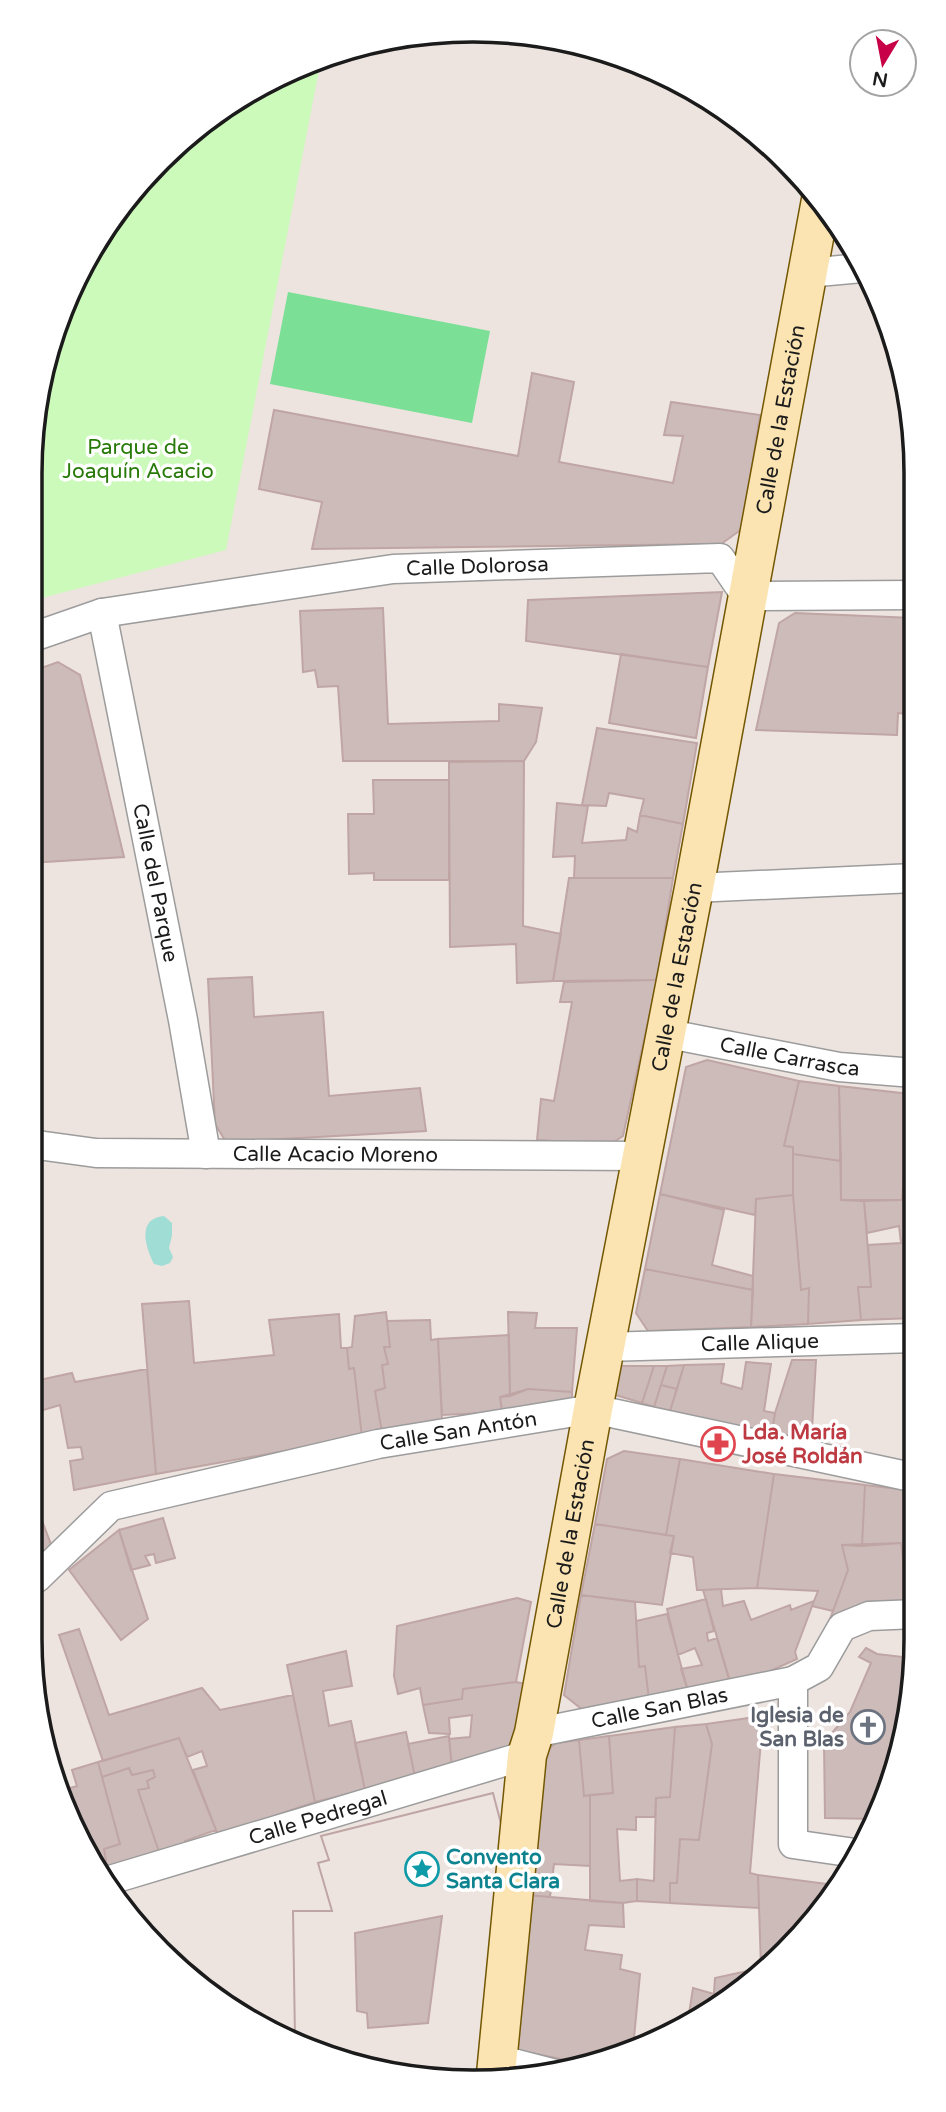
<svg xmlns="http://www.w3.org/2000/svg" width="946" height="2112" font-family="'Varela Round',sans-serif">
<style>
.park{fill:#ccfaba}
.pitch{fill:#7bdf95}
.water{fill:#9fddd5}
.building{fill:#cdbbba;stroke:#bfa5a3;stroke-width:2;fill-rule:evenodd}
.lines{fill:none;stroke-linecap:round;stroke-linejoin:round}
.street-casing{stroke:#9c9c9c;stroke-width:31}
.secondary-casing{stroke:#735702;stroke-width:41}
.street{stroke:#fff;stroke-width:28}
.secondary{stroke:#fbe4b1;stroke-width:38}
.labels{text-anchor:middle;dominant-baseline:central;stroke-width:7;stroke-linejoin:round;paint-order:stroke}
.street-label{font-size:21px;fill:#1b1b1b;stroke:#fff}
.park-label{font-size:21px;fill:#287a08;stroke:#fff}
.health-label{font-size:21px;font-weight:bold;fill:#be3a42;stroke:#fff;text-anchor:start}
.worship-label{font-size:21px;font-weight:bold;fill:#5b616d;stroke:#fff;text-anchor:end}
.culture-label{font-size:21px;font-weight:bold;fill:#0d838f;stroke:#fff;text-anchor:start}
.rim{fill:none;stroke:#1b1b1b;stroke-width:3.5}
</style>
<rect width="100%" height="100%" fill="#ede4e0"/>
<path class="park" d="M321,60l-95,490 -196,51v-128l33,-169 96,-144 144,-96z"/>
<path class="pitch" d="M288,292l202,39 -18,92 -202,-39z"/>
<path class="water" d="M164,1216l8,7v12l-3,13 4,9 -3,6 -8,3 -8,-2c-9,-18 -17,-46 10,-48z"/>
<path class="building" d="M532,373l42,9 -15,80 114,21 10,-47 -19,-1 7,-33 89,13 -18,114 -21,15 -409,5 10,-47 -63,-13 15,-79 244,46z
M722,592l-14,75 -182,-26 2,-41z
M383,608l5,116 111,-3v-17l43,4 -6,34 -12,19h-181l-5,-75 -20,1 -3,-17 -12,2 -3,-61z
M795,613l118,5v97l-15,-2 -1,22 -141,-5 23,-107z
M621,654l87,13 -12,71 -87,-15z
M58,662l22,13 44,182 -94,6v-191z
M597,728l100,15 -14,81 -43,-9 4,-16 -35,-6 -3,13 -24,-1z
M524,761l-1,165 38,8 -8,47 -36,2 -1,-39 -66,3 -1,-185z
M373,780h76v100h-75v-7l-25,1 -1,-60h26z
M911,791h3l-1,77z
M557,803l31,3 -6,37 44,-3 2,-12 9,4 3,-17 43,9 -10,54h-99l1,-22 -22,1z
M569,878h104l-16,102 -104,1z
M252,977l2,40 69,-5 6,84 91,-8 6,43 -200,11 -11,-18 -7,-145z
M657,980l-34,156 -12,8 -74,-4 4,-41 13,2 18,-99h-12l4,-20z
M707,1060l92,21 -15,65 9,1v48l-37,4 -1,16 -95,-21 26,-127z
M799,1081l40,5 2,75 -48,-7v-7l-9,-1z
M839,1086l71,8 -8,106h-61z
M909,1086l6,1v70l-10,-1z
M793,1154l48,7v39l23,1 7,86h-13l3,33 -53,4 1,-36 -8,2 -8,-95z
M660,1194l64,16 -12,55 41,11v14l-108,-21z
M793,1195l8,95 8,-2 -1,36 -57,3 5,-128z
M902,1200h13v118l-54,2 -3,-33h13l-3,-42 33,-2 -2,-17 -32,7 -3,-32z
M645,1269l108,21 -2,37 -103,4 -12,-18z
M189,1301l5,62 80,-8 -5,-35 70,-6 2,34h6l2,21 5,-1 8,69 -206,37 -14,-170z
M386,1312l4,35h-6l4,17 -6,1 3,23 -10,3 7,42 -20,4 -8,-69 -5,1 -2,-21 5,-1 3,-31z
M508,1312l29,1 -2,15h42l-5,64 -44,-3 -18,7z
M430,1320l1,20 7,-1 4,82 -60,12 -7,-42 10,-3 -3,-23 6,-1 -4,-17h6l-3,-26z
M509,1335l1,61 -10,1 2,15 -60,3 -4,-76z
M792,1360h24l-5,87 -40,-8 4,-26z
M746,1362l25,2 -7,47 11,2 -4,26 -101,-28 14,-46 40,-1 -3,19 21,6z
M684,1365l-7,24 -16,-4 6,-19z
M616,1366h38l-12,37 -33,-10z
M654,1366h13l-13,41 -12,-4z
M147,1369l9,105 -82,16 -4,-29 13,-2 -2,-12 -13,1 -8,-43 -30,9v-32l42,-9 3,9z
M661,1385l16,4 -7,22 -16,-4z
M528,1389l44,3v8l-69,17 -3,-20z
M624,1451l56,8 -14,76 -71,-11 12,-65z
M680,1459l94,15 -17,114 -60,2 -4,-33 -23,-4 4,-17 -8,-1z
M774,1474l91,11 -3,61 -20,-1 6,25 -15,41 -21,-5 6,-15 -61,-3z
M865,1485l51,6v116h-8l-7,-64 -39,3z
M30,1489l22,58 -22,10z
M163,1518l12,40 -19,5 -2,-9 -9,2 5,9 -19,5 -12,-40z
M595,1524l79,12 -12,69 -81,-10z
M119,1530l29,89 -27,21 -52,-70z
M901,1543l7,64 -82,23 22,-60 -6,-25z
M721,1589l2,17 21,-5 7,19 39,-15 1,5 23,-9 -19,51 2,7 -65,29 -29,-98z
M581,1595l54,7 4,65 6,-1 4,34 -65,11 -20,-16z
M517,1598l14,4 -15,80 -53,7 -1,10 -39,6 -3,-17 -22,6 -4,-18 3,-50z
M706,1599l8,32 -7,2 1,8 9,-3 13,45 -42,8 -7,-22 21,-4 -7,-17 -17,7 -11,-46z
M667,1614l21,77 -39,9 -4,-34 -6,1 -3,-46z
M79,1629l30,86 93,-27 18,22 73,-15 22,107 -97,33 -25,-65 14,-4 -5,-15 -15,6 -8,-19 -76,23 -44,-126z
M866,1648l11,6 35,4 -29,150 -7,11 -51,-1 -1,-76 26,-30 21,-49 -12,-6z
M346,1651l6,35 -29,5 6,35 22,-5 14,69 -50,12 -28,-137z
M516,1682l10,2 -11,65 -63,19 -3,-29 21,-2 2,-22 -23,3 1,16 -21,-1 -6,-28 39,-6 1,-10z
M763,1716l-13,157 8,2 1,33 -89,-5v-20h7l3,-44 19,1 13,-96 -6,-20z
M706,1724l6,20 -13,96 -19,-1 -3,44h-7v20l-33,-2v-22l17,2 2,-83 14,-1 5,-70z
M675,1727l-5,70 -14,1 -1,19h-19v13l-19,-1 3,52 17,-2v22l-14,2 -33,-2v-106l23,-2 -4,-57z
M406,1732l9,45 -50,13 -10,-47z
M449,1736l3,32 -37,9 -7,-33z
M609,1736l4,57 -29,3 -5,-56z
M179,1738l37,92 -31,11 2,5 -27,9 -22,-65 11,-2 -2,-7 8,-4 -2,-7 -21,5 -3,-7 -27,9 -4,-15z
M579,1740l5,56 6,-1v71l-36,-2 -4,33 -24,-2 16,-141 14,-11z
M98,1762l22,82 -16,5 4,24h-2l-47,-82 18,-5 -5,-16z
M129,1768l3,7 21,-5 2,7 -8,4 2,7 -11,2 22,65 -52,18 -4,-24 16,-5 -18,-67z
M493,1793l14,54 -27,227h-93l-92,-35 -2,-128h39l-14,-48 11,-3 -8,-24z
M493,1793l14,54 -27,227h-93l-92,-35 -2,-128h39l-14,-48 11,-3 -8,-24zM442,1916l-14,107 -60,5 -1,-15 -10,-2 -2,-78z
M758,1875l77,10 -29,47 -93,75 2,-29 46,-10z
M526,1895l97,8 1,24 -35,-2 -4,25 37,5 -2,14 20,5 -6,64 14,2 -62,24 -79,-16z
M693,1988l21,6 -1,13 -19,16 -7,3z"/>
<g class="lines">
<g class="street-casing">
<g id="street">
<path d="M807,273l55,-5"/>
<path id="s1" d="M102,613l81,407 23,134"/>
<path id="s2" d="M30,638l72,-25 291,-44 327,-11 26,38 167,-1"/>
<path d="M694,888l220,-10"/>
<path id="s3" d="M664,1033l175,34 75,6"/>
<path id="s4" d="M30,1144l66,9 545,3"/>
<path id="s5" d="M604,1347l311,-9"/>
<path id="s6" d="M30,1580l7,-2 74,-72 267,-62 215,-35 323,69"/>
<path d="M793,1681v163l62,9"/>
<path id="s7" d="M534,1733l259,-52 26,-14 23,-40 27,-11 47,-2"/>
<path id="s8" d="M110,1880l417,-125"/>
<path d="M497,2059l59,15"/>
</g>
</g>
<g class="secondary-casing">
<g id="secondary">
<path id="s9" d="M496,2074l31,-319 7,-22 59,-324 101,-521 127,-688"/>
</g>
</g>
<use href="#street" class="street"/>
<use href="#secondary" class="secondary"/>
</g>
<defs>
<g id="pharmacy-ring" transform="scale(1.75)"><circle r="9.5" fill="#fff" stroke="#e0444e" stroke-width="1.5"/><path d="M-2-6h4v4h4v4h-4v4h-4v-4h-4v-4h4Z" fill="#e0444e"/></g>
<g id="church-ring" transform="scale(1.75)"><circle r="9.5" fill="#fff" stroke="#6b7280" stroke-width="1.5"/><path d="M-1.2-6h2.4v3.5h3.3v2.4h-3.3V6h-2.4V-.1h-3.3v-2.4h3.3Z" fill="#6b7280"/></g>
<g id="sight-ring" transform="scale(1.75)"><circle r="9.5" fill="#fff" stroke="#0f9aa8" stroke-width="1.5"/><path d="M0-6L1.8-2.2L6-1.7L2.9 1.2L3.7 5.4L0 3.3L-3.7 5.4L-2.9 1.2L-6-1.7L-1.8-2.2Z" fill="#0f9aa8"/></g>
</defs>
<g fill-rule="evenodd">
<use href="#pharmacy-ring" x="718" y="1444"/>
<use href="#church-ring" x="868" y="1727"/>
<use href="#sight-ring" x="422" y="1869"/>
</g>
<g class="labels">
<g class="street-label">
<text stroke="none"><textPath href="#s9" startOffset="1680">Calle de la Estación</textPath></text>
<text stroke="none"><textPath href="#s2" startOffset="455">Calle Dolorosa</textPath></text>
<text stroke="none"><textPath href="#s1" startOffset="275">Calle del Parque</textPath></text>
<text stroke="none"><textPath href="#s9" startOffset="1113">Calle de la Estación</textPath></text>
<text stroke="none"><textPath href="#s3" startOffset="128">Calle Carrasca</textPath></text>
<text stroke="none"><textPath href="#s4" startOffset="306">Calle Acacio Moreno</textPath></text>
<text stroke="none"><textPath href="#s5" startOffset="156">Calle Alique</textPath></text>
<text stroke="none"><textPath href="#s6" startOffset="466">Calle San Antón</textPath></text>
<text stroke="none"><textPath href="#s9" startOffset="546">Calle de la Estación</textPath></text>
<text stroke="none"><textPath href="#s7" startOffset="128">Calle San Blas</textPath></text>
<text stroke="none"><textPath href="#s8" startOffset="217">Calle Pedregal</textPath></text>
</g>
<g class="park-label">
<text x="138" y="447">Parque de<tspan x="138" dy="24">Joaquín Acacio</tspan></text>
</g>
<g class="health-label">
<text x="742" y="1432">Lda. María<tspan x="742" dy="24">José Roldán</tspan></text>
</g>
<g class="worship-label">
<text x="844" y="1715">Iglesia de<tspan x="844" dy="24">San Blas</tspan></text>
</g>
<g class="culture-label">
<text x="446" y="1857">Convento<tspan x="446" dy="24">Santa Clara</tspan></text>
</g>
</g>
<path d="M0 0H946V2112H0ZM473 42H473A431 431 0 0 1 904 473V1639A431 431 0 0 1 473 2070H473A431 431 0 0 1 42 1639V473A431 431 0 0 1 473 42Z" fill="#fff" fill-rule="evenodd"/>
<path class="rim" d="M473 42H473A431 431 0 0 1 904 473V1639A431 431 0 0 1 473 2070H473A431 431 0 0 1 42 1639V473A431 431 0 0 1 473 42Z"/>
<g transform="translate(883 63) rotate(190)"><circle r="33" fill="#ffffff" stroke="#a4a4a4" stroke-width="2"/>
<path d="M0-5L12 26L0 18L-12 26Z" fill="#c70047"/>
<text y="-10" font-size="19" font-weight="bold" text-anchor="middle" fill="#1b1b1b">N</text>
</g>
</svg>
